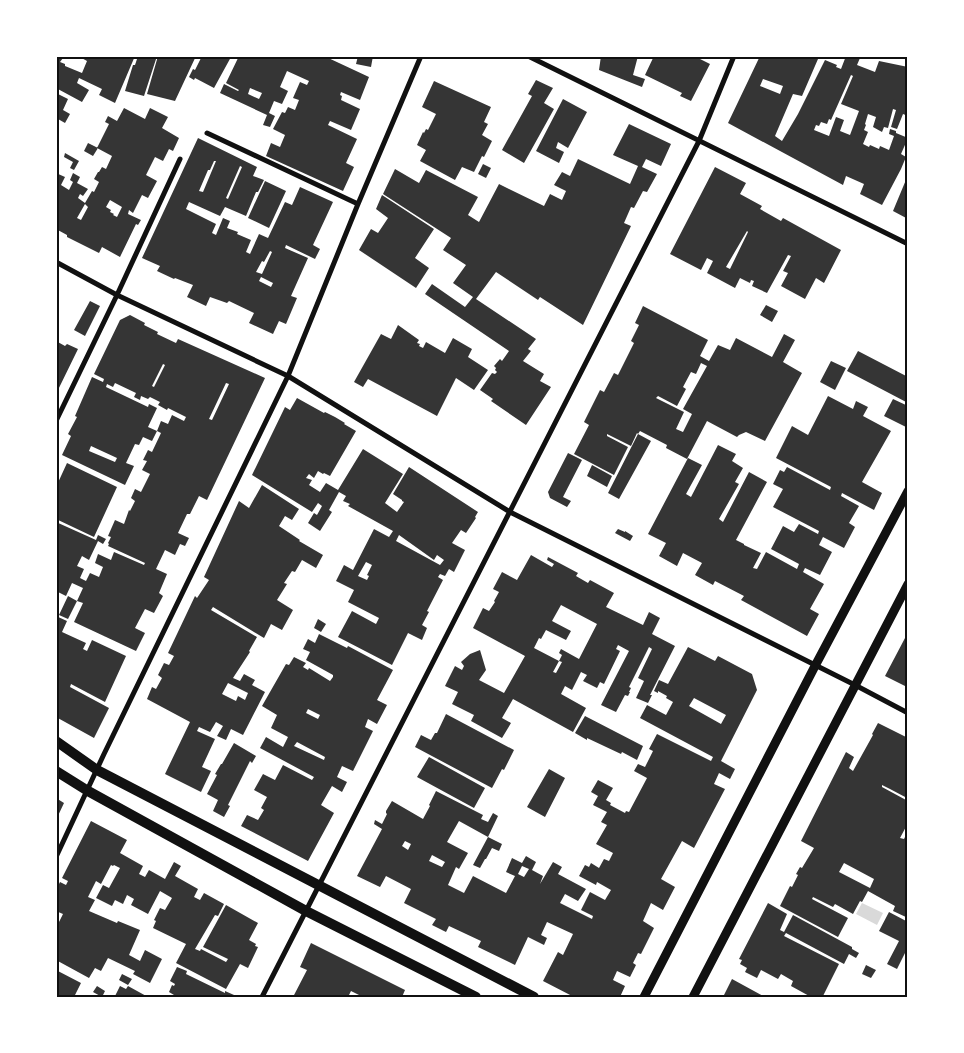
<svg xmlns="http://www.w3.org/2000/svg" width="964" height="1053" font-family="'Fira Sans',sans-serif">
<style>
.water{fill:#d9d9d9}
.building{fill:#353535;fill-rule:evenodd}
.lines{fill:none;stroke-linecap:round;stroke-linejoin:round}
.minor{stroke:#111;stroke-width:5}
.tertiary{stroke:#111;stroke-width:9}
.secondary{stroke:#111;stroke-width:10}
.neatline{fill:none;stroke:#111;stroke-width:2}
</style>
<rect width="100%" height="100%" fill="#fff"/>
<path class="water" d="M862,903l21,10 -6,12 -21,-11z"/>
<path class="building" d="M56,56l7,2 -3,4 5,2v2l17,7 5,-12 -9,-5h57l-20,47 -16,-8 3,-6 -23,-11 -2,5 12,7 -7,12 -26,-14z
M138,56h19l-13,40 -19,-5 8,-26h2z
M158,56h38l-21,45 -28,-7z
M202,56h35l-2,3 -4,-2 -17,31 -19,-10 -1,2 -5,-3 4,-8 2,1z
M239,56h35l3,2 1,-2h46l45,21 -9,23 -19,-8 -1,3 2,1 -1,4 19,9 -9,21 -21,-9 -2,4 29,14 -11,24 8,4 -11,24 -77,-35 5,-13 9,4 5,-12 -12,-6 9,-17 3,1 3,-6 7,3 4,-10 -6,-2 7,-16 7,3 2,-4 -22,-10 -7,16 8,4 -6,13 -8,-3 -5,12 6,3 -5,11 -7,-2 4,-10 -47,-22 4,-9 14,7 1,-1 -13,-7zM250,88l12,5 -3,6 -11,-5z
M358,56h15l-2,11 -15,-3z
M601,56h37l-5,19 12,4 -3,8 -43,-17z
M654,56h40l16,8 -19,37 -11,-5 2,-3 -37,-18z
M760,56h52l6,3 -16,37 -9,-2 -18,42 7,5 16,-27 27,-54 12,5 -1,2 5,2 5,-13 14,2 -3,7 18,7 4,-11 29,6v49l-5,-2 -6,15 -6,-2 5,-17 -3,-1 -5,19 -4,-1 -2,5 -9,-5 3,-10 -8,-3 -3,10 1,1 -2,5 4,2 -5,12 6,3 1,-2 9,4 1,-3 9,4 5,-14 -5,-2 1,-5 6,2v2l12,5 -7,16 5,3 -5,12 -19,36 -22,-11 4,-10 -18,-8 -3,9 -115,-62zM851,75l2,1 -12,28 18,7 -9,24 -10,-4 4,-11 -8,-3 -7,19 -15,-6 2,-5 3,1 2,-4 6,2 2,-5 2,1zM763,79l20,7 -3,8 -20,-8z
M536,80l17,8 -9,15 10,6 -30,54 -22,-13 30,-54 -4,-2z
M434,81l57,26 -7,15 4,2 -6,11 10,6 -8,16 -2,-1 -8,16 -12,-5 -7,13 -35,-19 6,-11 -9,-5 6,-13 1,1 2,-4 2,1 8,-16 -14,-7z
M56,94h2l10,5 -5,11 7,4 -5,9 -7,-4 -2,2z
M563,99l24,13 -19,36 -10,-6 -2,6 8,4 -5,11 -23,-12z
M124,108l21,11 5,-11 18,9 -6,11 17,10 -6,13 -4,-2 -6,12 -8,-4 -9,18 11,6 -9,17 -6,-3 -9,18 -4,-3 -1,4 13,6 -3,5 -2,-1 -16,33 -18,-10 -3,6 -32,-16v-2l-11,-6v-56l9,4 -4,8 8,5 4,-8 -3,-2 3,-7 7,4 -3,6 11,6 -5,7 -3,-2 -2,4 7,5 7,-12 2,1 5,-10 -5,-3 4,-7h1l3,-5 4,2 6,-13 -15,-8 12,-24 -4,-2 3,-6 9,5zM110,200l12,7 -5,10 -4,-2 1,-1 -4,-2 1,-2 -5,-3zM85,204l3,3 -7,13 -4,-2z
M629,124l42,20 -10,22 -15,-7 -4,8 15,7 -10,18 -4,-1 -9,17 -3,-1 -7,16 7,3 -48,99 -43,-28 -2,3 -42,-28 -20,27 60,40 -8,10 3,2 -8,10 21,13 -4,7 11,6 -25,38 -35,-24 2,-2 -13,-9 12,-17 3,1 2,-2 -2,-2 1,-2 -2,-2 6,-7 2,2 7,-10 -84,-57 7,-10 33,23 8,-10 -20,-14 13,-18 -23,-15 8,-12 -68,-44 12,-25 24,14 7,-13 52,27 -10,18 11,7 20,-38 45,22 6,-12 12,6 4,-9 -12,-6 8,-13 8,4 8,-17 52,25 8,-18 -25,-11z
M198,138l59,29 -4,9 11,4 -6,12h-2l-10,24 -21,-9 -5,9 -31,-14 -3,7 30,15 -4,9 4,2 7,-17 7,3 -3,7 11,4 -1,2 14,6 -5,12 4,2 9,-20 9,4 17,-36 7,3 8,-18 33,15 -20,43 7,4 -5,10 -29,-14 -1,3 23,10 -17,38 6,2 -11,26 -7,-3 -6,13 -24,-11 5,-10 -25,-12 -2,2 -17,-6 -4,9 -19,-9 6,-12 -18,-7 -1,1 -17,-8 3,-5 -18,-8zM214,161h2l-13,31 -4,-1 9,-21h2zM240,166l2,1 -14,32 -2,-1zM270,251l2,1 -10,22 -6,-2 6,-11 2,1zM261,277l12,6 -2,4 -12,-6z
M88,143l10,5 -5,8 -9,-5z
M65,153l14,8 -5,9 -4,-2 3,-6 -9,-5z
M483,164l8,4 -5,10 -8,-4z
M715,167l31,16 -6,11 22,12 -2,3 21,12 2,-3 58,32 -17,33 -8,-5 -11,21 -24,-13 7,-13 -5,-2 8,-15 -3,-1 -21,38 -15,-7 2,-5 -3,-1 -1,3 -10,-5 -5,10 -28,-15 6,-12 -6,-3 -6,12 -31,-16zM747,231l1,1 -18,37 -4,-2z
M908,175v44l-15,-8z
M265,181l21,10 -17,37 -21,-10z
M382,195l52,34 -19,29 14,10 -13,20 -57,-38 12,-21 7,4 10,-15 -12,-9z
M90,301l10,5 -15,30 -11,-6z
M766,305l12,6 -6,11 -12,-7z
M643,306l65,34 -8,16 9,5 9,-16 12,5 6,-12 36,19 12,-23 11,6 -12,22 19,11 -37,68 -19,-9 -7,3 -2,2 -30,-16 -20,38 -21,-11 1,-3 -27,-14 -2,3 -1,-1 -6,13 -24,-12v2l21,11 -14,28 -40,-21 15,-29 -5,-3 16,-32 4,2 10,-19 4,2 16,-32 -3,-2 8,-16 -4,-2zM701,363l6,3 -24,43 9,5 -9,18 -7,-3 8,-17 -28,-14 2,-2 19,10 9,-17 -3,-2 8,-15 5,2z
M130,315l15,8 -1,2 14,7 -1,2 19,9 2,-4 87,39 -58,122 -8,-4 -9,18h-3l-9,19 11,5 -4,8 -5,-2 -5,11 -10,-5 -9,19 11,5 -8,19 4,3 -9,17 -9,-4 -10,19 10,5 -9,18 -62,-29 9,-19 -6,-2 6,-13 -11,-5 -6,13 -10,-5v-69l40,18 2,-5 8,4 -3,5 -5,-3 -9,19 -7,-4 -5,10 7,3 -4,9 6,3 4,-8 9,4 4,-10 -8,-4 3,-9 13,6 3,-8 30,13 1,-2 -37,-17 1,-2 -1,-1 3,-6 -3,-1 7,-16 9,4 5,-14 1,1 5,-10 -4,-3 4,-9 6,3 9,-18 -8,-4 5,-9 -4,-1 5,-10 4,2 9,-19 -4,-2 4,-10 7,3 4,-9 12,6 2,-4 -18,-9 -1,2 -9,-5 2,-3 -10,-5 -2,2 -7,-3 -1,4 -6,-3 2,-4 -21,-10 -2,4 -6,-3 -1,3 42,20 1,-3 8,4 -9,19 9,4 -5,10 -9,-4 -4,8 -4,-1 -9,19 8,3 -9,19 -63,-30 9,-19 -3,-2 9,-17 -2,-1 17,-39 11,5 1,-3 -10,-5 26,-54zM163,364l2,1 -11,22 -2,-1zM226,383l3,1 -17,36 -3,-1zM91,446l26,12 -2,4 -26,-11z
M398,325l21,15 -2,3 3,1 -1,2 4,2 3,-6 19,11 8,-15 19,11 -4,8 20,13 -14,20 -18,-12 -19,38 -69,-37 -5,8 -9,-5 27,-48 10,5z
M56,341l9,5 2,-2 11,5 -22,45z
M858,351l50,26v26l-61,-32z
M831,361l15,7 -11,22 -15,-8z
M828,396l25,13 3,-8 12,6 -5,9 28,15 -29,51 20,11 -8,17 -32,-17 -1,3 18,10 -10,17 6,4 -11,21 -21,-11 -4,8 13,7 -12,23 -15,-7 -2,4 21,12 -14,25 9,5 -12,22 -66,-36 3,-4 -29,-15 -2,4 -18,-10 7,-12 -19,-10 -6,13 -18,-10 7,-13 -18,-9 40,-76 14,7 -16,29 5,3 27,-52 18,9 -4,7 11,7 -8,14 4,2 -20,35 4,3 26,-50 18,10 -31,58 8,4v1l17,8 -8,15 4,1 9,-17 31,17 2,-5 -28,-15 12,-23 11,6 5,-8 19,10 1,-3 -46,-24 10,-18 -10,-5 7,-14 4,2 3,-5 43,23 1,-3 -55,-29 16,-32 16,9z
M297,398l27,15 1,-1 10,5 10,6 -1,1 12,7 -26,45 -6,-3 -1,1 -5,-3 -4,7 -5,-4 -3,4 6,2 -3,5 11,7 6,-9 12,7 25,-41 40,25 -18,29 12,9 7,-10 -2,-1v-1l-9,-6 16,-27 69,45 -3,5 1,1 -10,15 -5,-3 -9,13 13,7 -11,22 -5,-3 -4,7 -5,-2 -2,3 5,3 -16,31 2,1 -7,13 5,3 -5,12 -14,-7 -16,32 -54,-28 14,-26 24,13 3,-6 -31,-16 6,-12 -18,-9 8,-16 9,5 21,-41 15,8 4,-6 -45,-25 2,-2 -7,-3 3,-5 -7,-4 -10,18 3,2 -12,19 -12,-8 6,-10 3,2 5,-9 -4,-3 -6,9 -60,-37 33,-68 5,3zM399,535l35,25 3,-5 7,5 -4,5 -44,-24zM366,562l6,3 -5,10 2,1 -2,4 -9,-4z
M893,399l15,7v22l-24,-12z
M638,434l13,7 -32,58 -11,-6z
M568,453l14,7 -19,37 8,4 -4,6 -17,-9 -2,-6z
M67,463l50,24 -23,50 -38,-18v-32z
M592,465l20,11 -5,11 -20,-11z
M262,485l37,24 -7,11 -7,-4 -6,10 21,14 -1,1 24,14 -7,13 -14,-8 -7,12 -3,-1 -8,12 3,1 -10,16 16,10 -11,20 -11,-6 -7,14 -51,-31 -2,3 46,27 -8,14 1,1 -17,26 7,3 4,-7 11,6 -3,5 13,7 -22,43 -12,-6 -5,11 -9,-4 6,-10 -7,-4 -6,10 -11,-5 -2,4 18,8 -13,28 9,4 -10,21 -36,-18 25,-52 -43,-23 5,-12 4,2 6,-11 -4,-3 6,-12 5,2 5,-9 -6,-3 27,-57 2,2 12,-18 -5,-3 35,-76 10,7zM228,683l20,10 -3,7 -7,-4 -2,5 -14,-7z
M618,529l7,3v-1l8,5 -3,5 -15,-8z
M531,555l21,12 2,-3 -7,-4 1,-3 30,16 -2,3 12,7 2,-3 24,13 -8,14 37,18 6,-13 11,6 -8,16 23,12 -25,49h2l-4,8 -12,-5 8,-17 -6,-3 14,-29 -3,-2 -20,40 2,1 -2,4h1l-2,4 -3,-1 -9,17 -15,-7 28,-54 -11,-6 -2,4 4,2 -16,33 -4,-2 -3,6 -14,-7 4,-6 -6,-3 -9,18 -7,-4 -4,8 25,14 -13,24 -60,-33 -11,19 9,5 -9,15 -31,-17 3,-6 -22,-11 6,-12 -13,-6 10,-20 7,4 2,-4 -3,-4 9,-8 10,-4 6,20 -7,10 25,13 21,-37 -52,-28 10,-20 6,3 6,-9 -1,-1 5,-9 -6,-3 9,-17 15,8zM561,605l36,19 -18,35 -18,-10 -2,4 3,2 -3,6 3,1 -6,11 -3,-1 6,-11 -25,-13 5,-10 2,1 5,-9 20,10 5,-9 -19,-10z
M68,596l9,5 -9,18 -9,-4z
M56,616l11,5 -5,11 24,11 -3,6 4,2 5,-11 34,16 -21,46 -34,-18 -1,3 39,21 -15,30 -38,-21 2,-6 -2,-1z
M318,619l8,5 -5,8 -7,-4z
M319,634l28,14 1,-2 45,24 -16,30 10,5 -10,19 -9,-5 -3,8 8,4 -20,40 -11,-5 -5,11 10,5 -5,10 -10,-6 -11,19 13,8 -26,48 -67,-35 6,-11 11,5 6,-10 -3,-2 6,-11 -13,-7 9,-16 12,6 8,-15 29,15 2,-3 -54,-29 6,-11 17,10 5,-10 -17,-9 6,-13 -15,-9 24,-42 3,1 5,-8 12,6 -3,4 5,3 1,-2 21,13 3,-4v-2l-27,-15 4,-8 -7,-3 5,-10 7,4zM308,709l12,6 -2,4 -12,-6zM297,742l28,15 -1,3 -30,-14z
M905,638l3,2v39l-3,7 -20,-10z
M688,647l27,14 3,-5 34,18 5,16 -36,71 14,8 -5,10 -11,-6 -5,11 11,5 -31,59 -12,-7 -21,38 14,8 -12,23 -12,-7 -8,18 11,7 -13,26 -3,-1 -5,10 3,2 -6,12 -13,-6 -4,9 12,6 -5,11h-46l-31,-16 15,-29 5,3 10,-21 -26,-12 -6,13 6,3 -3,7 -16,-8 -13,28 -37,-18 3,-6 -32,-15 -3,6 -14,-7 4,-6 -32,-16 7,-14 -25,-13 -6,11 -23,-11 25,-47 -8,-5 1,-4 7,4 5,-10 -1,-1v-2l6,-10 31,18 7,-13 -1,-1 7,-14 47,24 -2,4 7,3 5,-9 5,3 -10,21 -29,-16 -12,21 21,11 -9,16 -3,-2 -8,18 16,8 9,-17 33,17 9,-17 -9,-4 6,-14 10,5 4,-7 10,6 -4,8 11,6 -3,8 13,-22 9,5 -4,7 28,15 -8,12 -13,-7 -5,9 32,16 1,-3 -12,-6 9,-18 15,8 6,-10 -14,-8 -1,3 -17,-9 6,-11 4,2 2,-4 8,5 5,-9 5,2 4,-8 -17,-9 11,-19 -6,-3 6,-10 -14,-7 5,-9 -7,-4 7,-12 15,8 -7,12 5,3 -1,2 15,8 1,-2 3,1 18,-34 -13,-7 4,-7 7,3 8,-16 -4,-2 8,-15 54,27 2,-4 -73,-39 7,-13 19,10 7,-13 -7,-4 1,-2 -9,-5v2l-4,-2 5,-11 9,4zM694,698l32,17 -5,9 -32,-18zM405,841l6,3 -3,6 -6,-4zM432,855l13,7 -3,5 -13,-6zM522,866l7,3 -5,8 -6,-3z
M446,714l68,36 -10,20 -2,-1 -10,19 -77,-41 6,-12 10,5 4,-7h2z
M585,716l58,30 -6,14 -15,-8 -1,2 -34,-16v2l-12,-7z
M878,723l30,15v85l-8,15 4,1 4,-8v87l-15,-7 2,-5 -27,-15 -6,11 -2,-1 -7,13 -18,-10 -2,3 -20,-10 -1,2 36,19 -10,19 -58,-31 10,-20 2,1 6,-12 -2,-1 4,-7 2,1 12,-20 -13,-7 45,-89 8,5 -5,11 4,3 20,-36 -1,-1zM882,785l8,4 17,9 -1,2 -24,-13zM844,863l30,16 -4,9 -31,-16z
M234,743l22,13 -4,7 -2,-2 -22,44 2,1 -6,11 -11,-6 5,-11 -11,-6 10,-19 -2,-1 6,-10h1z
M429,757l56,31 -11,20 -57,-31z
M549,769l16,9 -20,39 -18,-10z
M56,798l8,5 -8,17z
M91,821l36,19 -7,13 23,13 -4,8 6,3 4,-7 16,9 9,-17 7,4 -6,10 23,13 -4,8 6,3 4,-7 20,11 -6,12 -3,-1 -20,34 5,2 1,-2 25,13 2,-3 -25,-12 23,-42 32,18 -9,17 7,4 -1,2 3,1 -10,21 -8,-4 -14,25 -50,-26 10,-19 -33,-16 3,-7 -2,-1 6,-12 5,2 7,-12 -12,-7 -12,23 -17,-9 3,-6 -7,-4 -4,9 -8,-4 -3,6 -16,-8 7,-13 6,3 11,-20 -6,-3 -1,1 -2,-1 -10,19 -5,-3 -8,16 7,3 -6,11 28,12 1,-2 22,9 -11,25 11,6 5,-11 17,9 -12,24 -17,-9 2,-3 -27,-13 -7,13 -6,-3 -6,10 -33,-18v-32l7,-14 -7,-3v-21l4,-8 6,3 2,-4 -6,-3z
M488,837l14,7 -3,7 -7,-3 -6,11h-1l-5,9 -7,-3z
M768,903l19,11 -7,16 4,2 9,-17 59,32v2l7,4 -3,5 -7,-4 -5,10 -58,-31 -2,3 55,28 -16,32 -12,1 -20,-11 2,-5 -12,-7 -3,5 -17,-9 -4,8 -12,-6 2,-4 -7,-4 2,-4 -3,-1z
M889,912l19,10v25l-11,22 -10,-5 12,-23 -20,-10z
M311,943l94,47 -3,7h-39l-12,-6 -3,6h-55l14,-27 -7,-3z
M866,965l10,5 -5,8 -9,-4z
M177,967l10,4 -1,3 39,19v-2l9,4 -1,2h-60l1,-2 -5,-3 3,-7 2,1 1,-2 -5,-3z
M56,970l25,13 -7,14h-18z
M122,974l10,5 -4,6 -9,-5z
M732,979l33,18h-42z
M97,986l8,5 -3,6 -9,-5z
M120,986l6,3 2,-3 20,11h-32l-1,-1z"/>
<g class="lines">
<path class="minor" d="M528,56l380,188
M207,133l151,71
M56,262l61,33 171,81 222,136 345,173 53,28
M56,421l61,-126 63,-136
M56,857l48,-103 184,-378 70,-172 63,-148
M262,997l437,-856 35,-85"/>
<path class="tertiary" d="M644,997l171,-331 93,-175
M693,997l215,-413"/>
<path class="secondary" d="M56,741l41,29 437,227
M56,771l32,20 218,120 170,86"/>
</g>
<rect width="964" height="1053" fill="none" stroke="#ffffff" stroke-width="115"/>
<rect x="58" y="58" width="848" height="938" class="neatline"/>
</svg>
